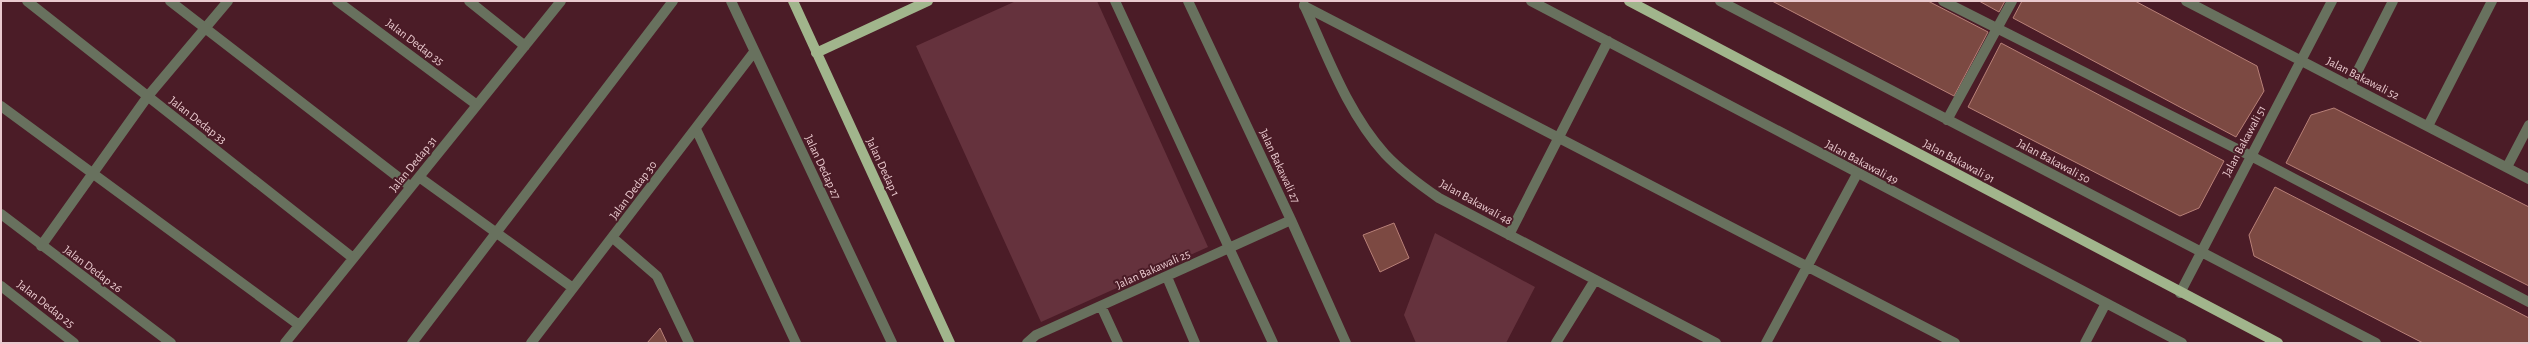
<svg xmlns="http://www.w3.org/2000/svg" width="2530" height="344" font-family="'Alegreya Sans',sans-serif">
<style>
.green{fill:#65323d}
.building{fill:#7c4942;stroke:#b88078}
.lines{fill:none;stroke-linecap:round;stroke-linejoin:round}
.minor{stroke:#68715e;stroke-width:10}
.major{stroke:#a1b58c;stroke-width:10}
.labels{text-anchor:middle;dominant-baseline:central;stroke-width:4;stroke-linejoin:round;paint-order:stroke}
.street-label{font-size:12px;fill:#eacacf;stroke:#4b1c27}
</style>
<rect width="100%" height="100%" fill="#4b1c27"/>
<path class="green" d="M1016,1h81l111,246 -167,75 -125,-276z
M1435,233l100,54 -29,56h-90l-12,-28z"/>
<path class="building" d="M1772,1h156l60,31 -34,64z
M1979,1h26l-6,11z
M2022,1h113l122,65 7,25 -28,46 -223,-119z
M2001,43l223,118 -25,47 -19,8 -212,-109z
M2334,108l195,99v79l-243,-123 25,-48z
M2275,187l254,131v25h-106l-169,-87 -5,-21z
M1394,223l15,35 -29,14 -17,-37z
M660,328l7,15h-20z"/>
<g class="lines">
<path class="minor" d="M27,1l326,257
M170,1l241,186
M337,1l140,104
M469,1l56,45
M731,1l161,342
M1115,1l158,342
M1188,1l103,219 55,123
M1531,1l651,342
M1720,1l656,342
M1943,1l308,155 278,146
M2186,1l343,178
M1304,5c23,50 43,107 81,149 16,17 35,31 54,44l277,145
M1304,6l651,337
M2350,86l43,-85
M1,106l298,219
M1947,120l65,-119
M2428,126l64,-125
M696,129l100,214
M2507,167l22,-42
M419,177l154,111
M1,214l170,129
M1509,235l99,-194
M613,238l44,38 32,67
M41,246l107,-150 80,-95
M1167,277l28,66
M1,286l73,57
M2180,293l152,-292
M1101,306l17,37
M285,343l276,-342
M412,343l261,-342
M531,343l223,-291
M1027,343l9,-8 255,-115
M1556,343l39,-63
M1766,343l91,-169
M2085,343l21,-40"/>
<path class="major" d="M793,1l157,342
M1629,1l649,342
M816,53l112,-52"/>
</g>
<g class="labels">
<g class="street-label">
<text transform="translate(415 42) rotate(37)">Jalan Dedap 35</text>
<text transform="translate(2363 78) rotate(27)">Jalan Bakawali 52</text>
<text transform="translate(198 120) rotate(38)">Jalan Dedap 33</text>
<text transform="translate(2244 141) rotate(-62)">Jalan Bakawali 51</text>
<text transform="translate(1959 161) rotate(28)">Jalan Bakawali 91</text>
<text transform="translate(2054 161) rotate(28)">Jalan Bakawali 50</text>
<text transform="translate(1862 162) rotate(28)">Jalan Bakawali 49</text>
<text transform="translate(413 164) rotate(-51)">Jalan Dedap 31</text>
<text transform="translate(1280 166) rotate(65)">Jalan Bakawali 27</text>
<text transform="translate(823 167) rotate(65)">Jalan Dedap 27</text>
<text transform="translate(883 167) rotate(65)">Jalan Dedap 1</text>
<text transform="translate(633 190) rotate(-53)">Jalan Dedap 30</text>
<text transform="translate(1476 202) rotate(29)">Jalan Bakawali 48</text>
<text transform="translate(93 269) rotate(37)">Jalan Dedap 26</text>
<text transform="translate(1153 269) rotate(-24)">Jalan Bakawali 25</text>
<text transform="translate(46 304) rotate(38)">Jalan Dedap 25</text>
</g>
</g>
<rect width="2530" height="344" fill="none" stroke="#eacacf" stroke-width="4"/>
</svg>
